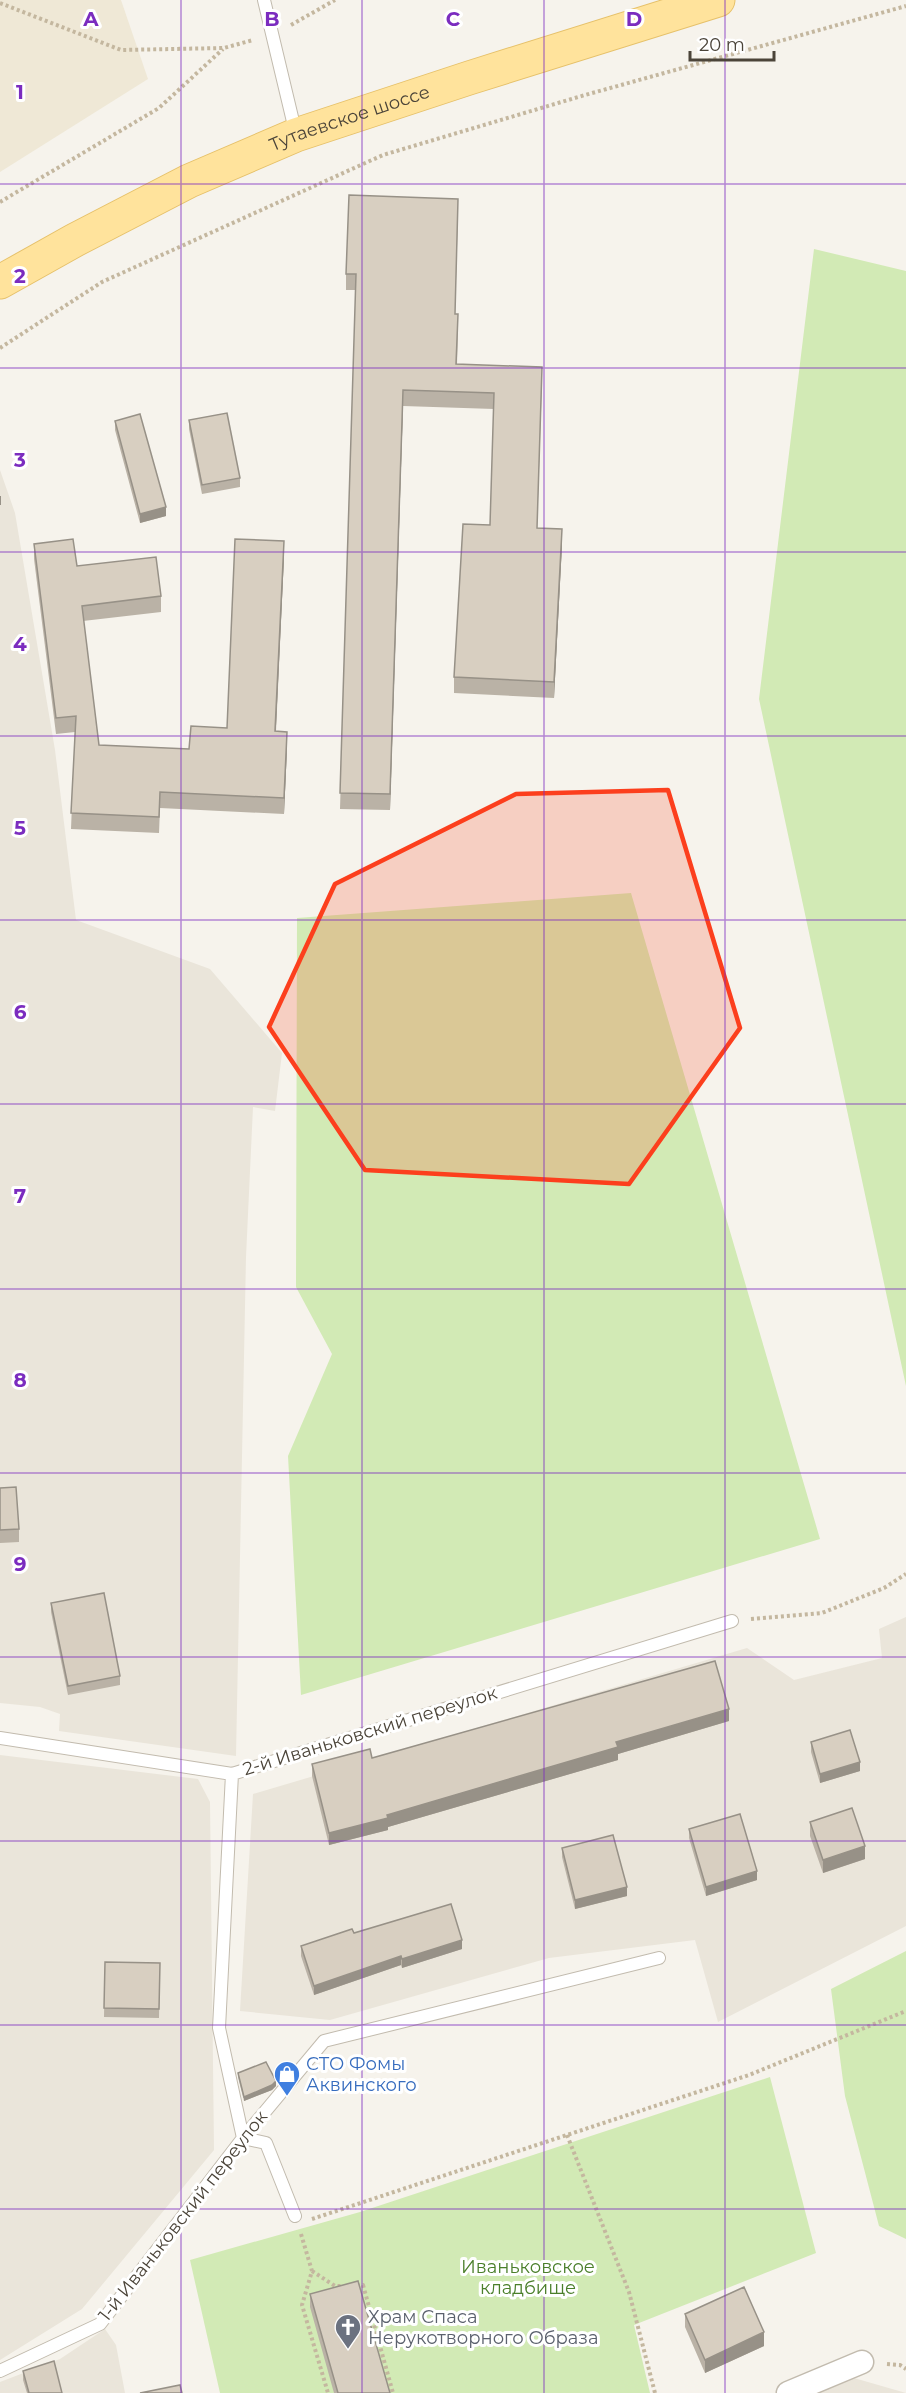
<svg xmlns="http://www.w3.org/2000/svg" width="906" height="2393" font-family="Montserrat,sans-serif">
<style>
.residential{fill:#eae5da}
.education{fill:#efe8d6}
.green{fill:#d2eab5}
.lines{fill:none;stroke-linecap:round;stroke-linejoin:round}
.lane-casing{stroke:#c2bbae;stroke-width:14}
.street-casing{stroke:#c2bbae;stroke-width:25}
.primary-casing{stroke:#e6c16a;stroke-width:35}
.path{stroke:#c4b79f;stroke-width:4;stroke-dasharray:3 3;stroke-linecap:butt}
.lane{stroke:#fff;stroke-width:12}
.street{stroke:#fff;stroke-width:22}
.primary{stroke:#ffe39c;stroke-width:33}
.wall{fill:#bab2a6}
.shaded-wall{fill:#979187}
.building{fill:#d8cfc1;stroke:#979187;stroke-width:1.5}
.marked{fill:#fc3f1d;fill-opacity:0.2;stroke:#fc3f1d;stroke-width:4.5;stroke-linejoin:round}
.grid{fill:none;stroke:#7b2cbf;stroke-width:1.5;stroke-opacity:0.55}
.labels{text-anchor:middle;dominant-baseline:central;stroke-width:6;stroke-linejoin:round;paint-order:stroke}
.street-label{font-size:18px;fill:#4b4439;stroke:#fff}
.shop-label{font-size:18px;fill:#366cbe;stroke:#fff;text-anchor:start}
.park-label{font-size:18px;fill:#4a7f2a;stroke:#fff}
.worship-label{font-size:18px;fill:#5b616d;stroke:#fff;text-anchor:start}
.grid-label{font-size:20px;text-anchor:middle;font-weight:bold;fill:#7b2cbf;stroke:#fff;stroke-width:6;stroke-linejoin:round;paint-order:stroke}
</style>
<rect width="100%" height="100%" fill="#f6f3ec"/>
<path class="residential" d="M0,470l15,43 40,237 21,170 134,49 72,84 -7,58 -22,-4 -7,150 -10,499 -177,-25 1,-17 -20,-7 -40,-4z
M906,1617v309l-188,96 -23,-82 -146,18 -219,62 -90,-9 13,-217 494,-146 47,32 88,-22 -3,-29z
M0,1755l198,24 12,23 4,348 -132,159 -82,51z
M105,2329l11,16 9,48h-125v-11l60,-23z
M854,2378l52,15h-93z"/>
<path class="education" d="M0,0h121l27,79 -148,93z"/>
<path class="green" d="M814,249l92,22v1115l-147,-687z
M631,893l189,646 -519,156 -13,-239 44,-102 -36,-67 1,-369z
M906,1951v288l-27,-13 -34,-130 -14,-107z
M770,2077l46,176 -182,72 16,68h-430l-30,-133 170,-48z"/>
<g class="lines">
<g class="lane-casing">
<path id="lane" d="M264,0l32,134
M0,1738l232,36 500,-153
M232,1774l-13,254 24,110 23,5 29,73
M0,2371l100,-47 143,-186 81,-97 335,-83"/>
</g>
<g class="street-casing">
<path id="street" d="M788,2393l74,-31"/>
</g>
<g class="primary-casing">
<g id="primary">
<path id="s1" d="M0,282l75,-42 114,-59 107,-46 173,-57 249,-78"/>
</g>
</g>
<path class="path" d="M0,3l121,47 103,-2 29,-8
M291,25l44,-25
M0,202l159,-94 64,-59
M0,348l102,-66 281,-127 202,-60 321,-89
M751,1619l71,-6 62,-25 22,-14
M567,2135l62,157 26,101
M312,2219l437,-144 157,-64
M301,2234l11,37 -10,34 26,88
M312,2271l23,15h8
M357,2286l6,-1 30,108
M887,2364l13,1 6,4"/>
<use href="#lane" class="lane"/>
<use href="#street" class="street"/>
<use href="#primary" class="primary"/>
</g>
<path class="wall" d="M458,215l-3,99 3,16 -1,34 85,19 -5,145 25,17 -8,153 -100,-5v-16l36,-152 4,-116 -91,-3 -13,404 -50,-1 16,-519h-10v-16z
M189,420l51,58v9l-38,7 -13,-65z
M115,421l51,95 -26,7 -25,-93z
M34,544l43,22 84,30v16l-78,9 16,124 90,4 38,-21 57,-171 -8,174 11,17 -3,66 -124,-6 -1,25 -88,-4 4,-97 -19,2 -22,-175z
M0,1488l19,41v13l-19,1z
M51,1603l69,73v9l-52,10 -17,-83z
M729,1721l-111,33v6l-230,67v3l-59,15 -17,-69v-12z
M811,1742l49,29 -40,12 -9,-31z
M810,1822l55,37 -42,14 -13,-37z
M689,1829l68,51 -51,16 -17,-58z
M562,1848l65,48 -52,13 -13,-52z
M354,1933l108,16 -60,19 -1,-3 -87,30 -13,-39v-10z
M105,1962l55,1 -1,55 -55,-1z
M238,2073l38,13 -4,4 -28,11 -6,-24z
M310,2294l80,99h-56l-24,-86z
M685,2314l79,32 -59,27 -20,-46z
M23,2371l39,22h-35l-4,-13z"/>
<path class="shaded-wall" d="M403,390v16l-13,404v-16z
M0,496h1v9h-1z
M166,507v9l-26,7v-9z
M562,529v16l-8,153v-16z
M284,541v16l-9,190v-16z
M287,732v16l-3,66v-16z
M729,1709v12l-111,33v6l-230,67v3l-59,15v-12l287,-91z
M860,1762v9l-40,12v-9z
M865,1846v13l-42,14v-13z
M757,1871v9l-51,16v-9z
M627,1887v9l-52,13v-9z
M462,1940v9l-60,19v-9z
M401,1956v9l-87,30v-9z
M276,2081v5l-4,4 -28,11v-4z
M764,2332v14l-59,27v-13z"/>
<path class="building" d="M349,195l109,4 -3,115h3l-2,50 86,3 -5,161 25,1 -8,153 -100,-5 9,-153 27,1 4,-132 -91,-3 -13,404 -50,-1 16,-519h-10z
M227,413l13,65 -38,7 -13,-65z
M140,414l26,93 -26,7 -25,-93z
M73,539l4,27 79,-9 5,39 -79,10 17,139 90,4 2,-23 36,2 8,-189 49,2 -9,190 12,1 -3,66 -124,-6 -1,25 -88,-4 5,-97 -20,2 -22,-174z
M16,1487l3,42 -19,1v-42z
M104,1593l16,83 -52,10 -17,-83z
M715,1661l14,48 -113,33 2,5 -231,68 1,3 -59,15 -17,-69 58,-15 2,9z
M850,1730l10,32 -40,12 -9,-32z
M852,1808l13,38 -42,14 -13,-38z
M740,1814l17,57 -51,16 -17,-58z
M613,1835l14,52 -52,13 -13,-52z
M451,1904l11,36 -60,19 -1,-3 -87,30 -13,-40 51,-17 2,4z
M105,1962l55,1 -1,46 -55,-1z
M266,2062l10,19 -4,4 -28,12 -6,-24z
M358,2281l32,112h-52l-28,-99z
M744,2287l20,45 -59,28 -20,-46z
M54,2361l8,32h-33l-6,-22z
M180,2385l2,8h-42z"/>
<path class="marked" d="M668,790l72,238 -111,156 -264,-14 -96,-143 66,-143 181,-90z"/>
<path class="grid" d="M181,0v2393M362,0v2393M544,0v2393M725,0v2393M0,184h906M0,368h906M0,552h906M0,736h906M0,920h906M0,1104h906M0,1289h906M0,1473h906M0,1657h906M0,1841h906M0,2025h906M0,2209h906"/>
<defs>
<g id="shop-pin" transform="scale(1.35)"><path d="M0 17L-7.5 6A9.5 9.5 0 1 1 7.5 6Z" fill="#3f7fe0" stroke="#fff"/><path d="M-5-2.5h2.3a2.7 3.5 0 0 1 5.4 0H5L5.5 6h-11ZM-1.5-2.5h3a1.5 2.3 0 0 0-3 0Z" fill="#fff"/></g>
<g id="church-pin" transform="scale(1.35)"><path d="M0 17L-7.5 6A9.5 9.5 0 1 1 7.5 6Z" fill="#6b7280" stroke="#fff"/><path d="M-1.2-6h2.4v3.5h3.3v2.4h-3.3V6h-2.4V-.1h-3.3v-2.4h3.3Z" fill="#fff"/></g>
</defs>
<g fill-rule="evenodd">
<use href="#shop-pin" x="287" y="2074"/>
<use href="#church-pin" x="348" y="2327"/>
</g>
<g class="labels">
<g class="street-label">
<text stroke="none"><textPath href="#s1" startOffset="387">Тутаевское шоссе</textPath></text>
<text transform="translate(370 1731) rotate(-17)">2-й Иваньковский переулок</text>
<text transform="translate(183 2216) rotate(-52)">1-й Иваньковский переулок</text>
</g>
<g class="shop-label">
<text x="306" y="2064">СТО Фомы<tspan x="306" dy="21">Аквинского</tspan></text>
</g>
<g class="park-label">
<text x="528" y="2267">Иваньковское<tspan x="528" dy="21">кладбище</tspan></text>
</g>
<g class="worship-label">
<text x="368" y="2317">Храм Спаса<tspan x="368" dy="21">Нерукотворного Образа</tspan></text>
</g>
</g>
<g class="grid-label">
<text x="91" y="26">A</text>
<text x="272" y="26">B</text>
<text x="453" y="26">C</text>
<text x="634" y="26">D</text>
<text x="20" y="99">1</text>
<text x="20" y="283">2</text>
<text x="20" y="467">3</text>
<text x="20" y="651">4</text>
<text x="20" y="835">5</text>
<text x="20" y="1019">6</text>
<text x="20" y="1203">7</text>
<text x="20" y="1387">8</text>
<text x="20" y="1571">9</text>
</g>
<path d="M690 51v9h84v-9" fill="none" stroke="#4b4439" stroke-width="3"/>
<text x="699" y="51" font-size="18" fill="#4b4439" stroke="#ffffff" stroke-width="4.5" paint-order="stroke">20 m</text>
</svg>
